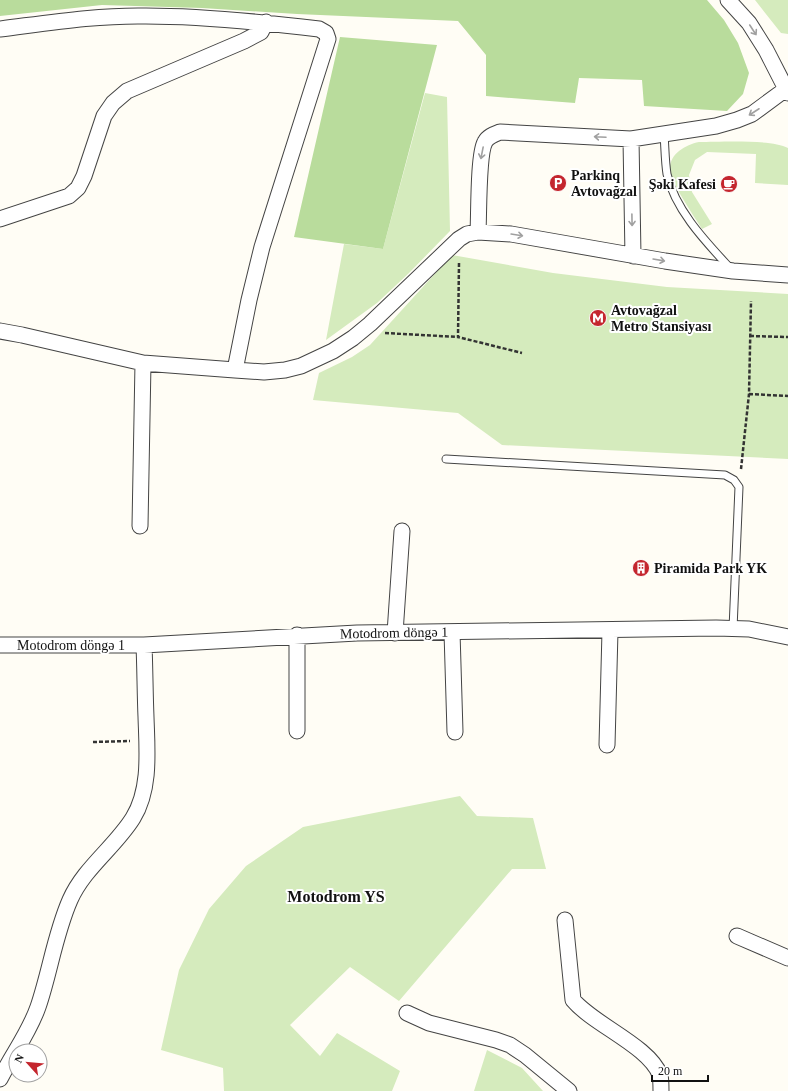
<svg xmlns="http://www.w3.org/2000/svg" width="788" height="1091" font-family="Georgia,serif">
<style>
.green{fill:#d5ebbd}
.forest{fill:#b9dc9c}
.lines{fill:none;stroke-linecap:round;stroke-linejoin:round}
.service-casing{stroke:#444;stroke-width:9}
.minor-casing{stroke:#444;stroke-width:17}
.path{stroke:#333;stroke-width:2.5;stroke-dasharray:4 2;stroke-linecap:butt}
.service{stroke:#fff;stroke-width:7}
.minor{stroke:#fff;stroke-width:15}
.oneway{stroke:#a0a0a0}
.labels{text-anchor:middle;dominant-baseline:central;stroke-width:4;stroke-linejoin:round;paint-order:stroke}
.poi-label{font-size:14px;font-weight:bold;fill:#111;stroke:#fff;text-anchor:start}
.street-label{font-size:14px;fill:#111;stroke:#fff}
.quarter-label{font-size:16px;font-weight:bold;fill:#111;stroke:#fff}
</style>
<rect width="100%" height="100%" fill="#fffdf5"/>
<path class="green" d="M755,0h33v34l-7,-1z
M425,93l22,4 3,134 -41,42 -32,30 -51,37 18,-96 39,5z
M699,142c21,0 72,-3 89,6v37l-33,-2 1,-29 -49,-2 -12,8 -6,15 3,17 20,32 -10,5c-8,-13 -31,-46 -32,-59 -1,-16 15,-25 29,-28z
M452,255l101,18 114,14 121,7v165l-286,-14 -44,-32 -145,-13 6,-27 33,-16 18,-12z
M460,796l17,20 56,2 13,51h-34l-113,132 -49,-34 -60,58 30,31 17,-23 63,38 -8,20h-168l-1,-23 -62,-18 18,-80 30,-61 37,-43 57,-39z
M487,1050l35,18 21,23h-69z"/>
<path class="forest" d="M0,0h707l17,20 14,23 11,30 -6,21 -16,17 -83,-5 -2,-26 -63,-2 -4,25 -89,-7v-41l-28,-34 -161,-7 -95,-6 -100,-3 -102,11z
M340,37l97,8 -54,204 -89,-12z"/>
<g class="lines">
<g class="service-casing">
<path id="service" d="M664,134c1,13 1,27 3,40 8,36 39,68 63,94
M446,459l279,16 9,5 5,7 -6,142"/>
</g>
<g class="minor-casing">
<path id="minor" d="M728,0l21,23 17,27 22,43
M0,29c48,-6 97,-14 146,-13 57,0 115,6 173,13l7,4 2,6 -66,208 -13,53 -14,70
M631,139l2,117
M0,219l69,-23 9,-8 6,-12 20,-60 9,-13 14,-12 117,-50 17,-9 5,-10
M478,232c1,-18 0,-78 7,-90 3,-6 10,-8 15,-10l131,7 85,-13 21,-6 15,-6 34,-25
M0,331l22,4 121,28 92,7 29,2 21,-2 16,-4 32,-15 20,-13 17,-14 89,-85 8,-5 11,-2 33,2 154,27 68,10 55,4
M140,526l3,-163
M452,632l3,100
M395,633l7,-102
M297,635v96
M0,645h144l213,-12 359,-5 33,1 39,8
M607,745l3,-114
M565,920l8,80c21,25 76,46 87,75 1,5 1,11 1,16
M737,936l51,22
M407,1013l22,10 67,17 14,5 15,10 44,36
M0,1079c12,-24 29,-46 38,-72 12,-35 17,-73 32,-107 14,-32 45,-53 63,-82 18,-29 14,-68 13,-101 -1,-24 -1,-48 -2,-72"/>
</g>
<path class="path" d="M459,263l-1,74 64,16
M385,333l73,4
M750,336l38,1
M749,394l39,2
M741,469l8,-75 2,-93
M93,742l37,-1"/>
<use href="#service" class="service"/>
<use href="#minor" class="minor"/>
</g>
<defs><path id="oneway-shaft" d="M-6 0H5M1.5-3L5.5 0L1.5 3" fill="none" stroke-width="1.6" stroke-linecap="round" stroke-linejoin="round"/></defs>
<g class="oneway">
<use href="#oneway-shaft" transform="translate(753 30) rotate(57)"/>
<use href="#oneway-shaft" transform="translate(754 112) rotate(147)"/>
<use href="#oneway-shaft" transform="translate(600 137) rotate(-177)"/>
<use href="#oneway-shaft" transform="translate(482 153) rotate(101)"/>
<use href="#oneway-shaft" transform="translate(632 220) rotate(89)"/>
<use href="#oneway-shaft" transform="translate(517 235) rotate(9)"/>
<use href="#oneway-shaft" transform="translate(659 260) rotate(10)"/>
</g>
<defs>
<g id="parking-disc" transform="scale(0.9)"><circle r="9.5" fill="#c4262e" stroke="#fff"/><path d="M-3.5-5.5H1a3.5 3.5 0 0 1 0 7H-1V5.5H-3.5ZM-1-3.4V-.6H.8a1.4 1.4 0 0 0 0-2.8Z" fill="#fff"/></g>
<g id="cafe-disc" transform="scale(0.9)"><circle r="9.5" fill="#c4262e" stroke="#fff"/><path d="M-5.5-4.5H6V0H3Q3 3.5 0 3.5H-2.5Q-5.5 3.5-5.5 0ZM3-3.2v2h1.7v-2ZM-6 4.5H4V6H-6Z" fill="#fff"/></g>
<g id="metro-disc" transform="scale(0.9)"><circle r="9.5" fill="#c4262e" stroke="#fff"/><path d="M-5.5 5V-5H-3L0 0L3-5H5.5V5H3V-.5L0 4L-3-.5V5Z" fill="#fff"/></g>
<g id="building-disc" transform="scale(0.9)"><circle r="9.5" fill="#c4262e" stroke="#fff"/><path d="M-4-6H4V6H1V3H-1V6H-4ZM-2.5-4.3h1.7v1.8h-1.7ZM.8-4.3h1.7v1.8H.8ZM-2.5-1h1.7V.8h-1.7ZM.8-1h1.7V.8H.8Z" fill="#fff"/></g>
</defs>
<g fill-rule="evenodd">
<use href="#parking-disc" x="558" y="183"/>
<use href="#cafe-disc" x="729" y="184"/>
<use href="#metro-disc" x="598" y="318"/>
<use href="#building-disc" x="641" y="568"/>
</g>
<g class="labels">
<g class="poi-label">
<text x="571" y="175">Parkinq<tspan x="571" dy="16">Avtovağzal</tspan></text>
<text x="716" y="184" text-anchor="end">Şəki Kafesi</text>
<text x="611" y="310">Avtovağzal<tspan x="611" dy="16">Metro Stansiyası</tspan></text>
<text x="654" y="568">Piramida Park YK</text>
</g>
<g class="street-label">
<text transform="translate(394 633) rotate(-1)">Motodrom döngə 1</text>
<text x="71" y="645">Motodrom döngə 1</text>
</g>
<g class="quarter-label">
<text x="336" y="896">Motodrom YS</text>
</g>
</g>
<g transform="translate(28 1063) rotate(297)"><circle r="19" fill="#ffffff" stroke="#a0a0a0"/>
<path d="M0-3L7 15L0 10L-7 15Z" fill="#c4262e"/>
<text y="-6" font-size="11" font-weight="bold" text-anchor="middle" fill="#111111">N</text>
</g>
<path d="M652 1075v6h56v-6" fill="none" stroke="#111111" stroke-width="2"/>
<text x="658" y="1075" font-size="12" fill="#111111" stroke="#ffffff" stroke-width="3" paint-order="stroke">20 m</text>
</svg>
